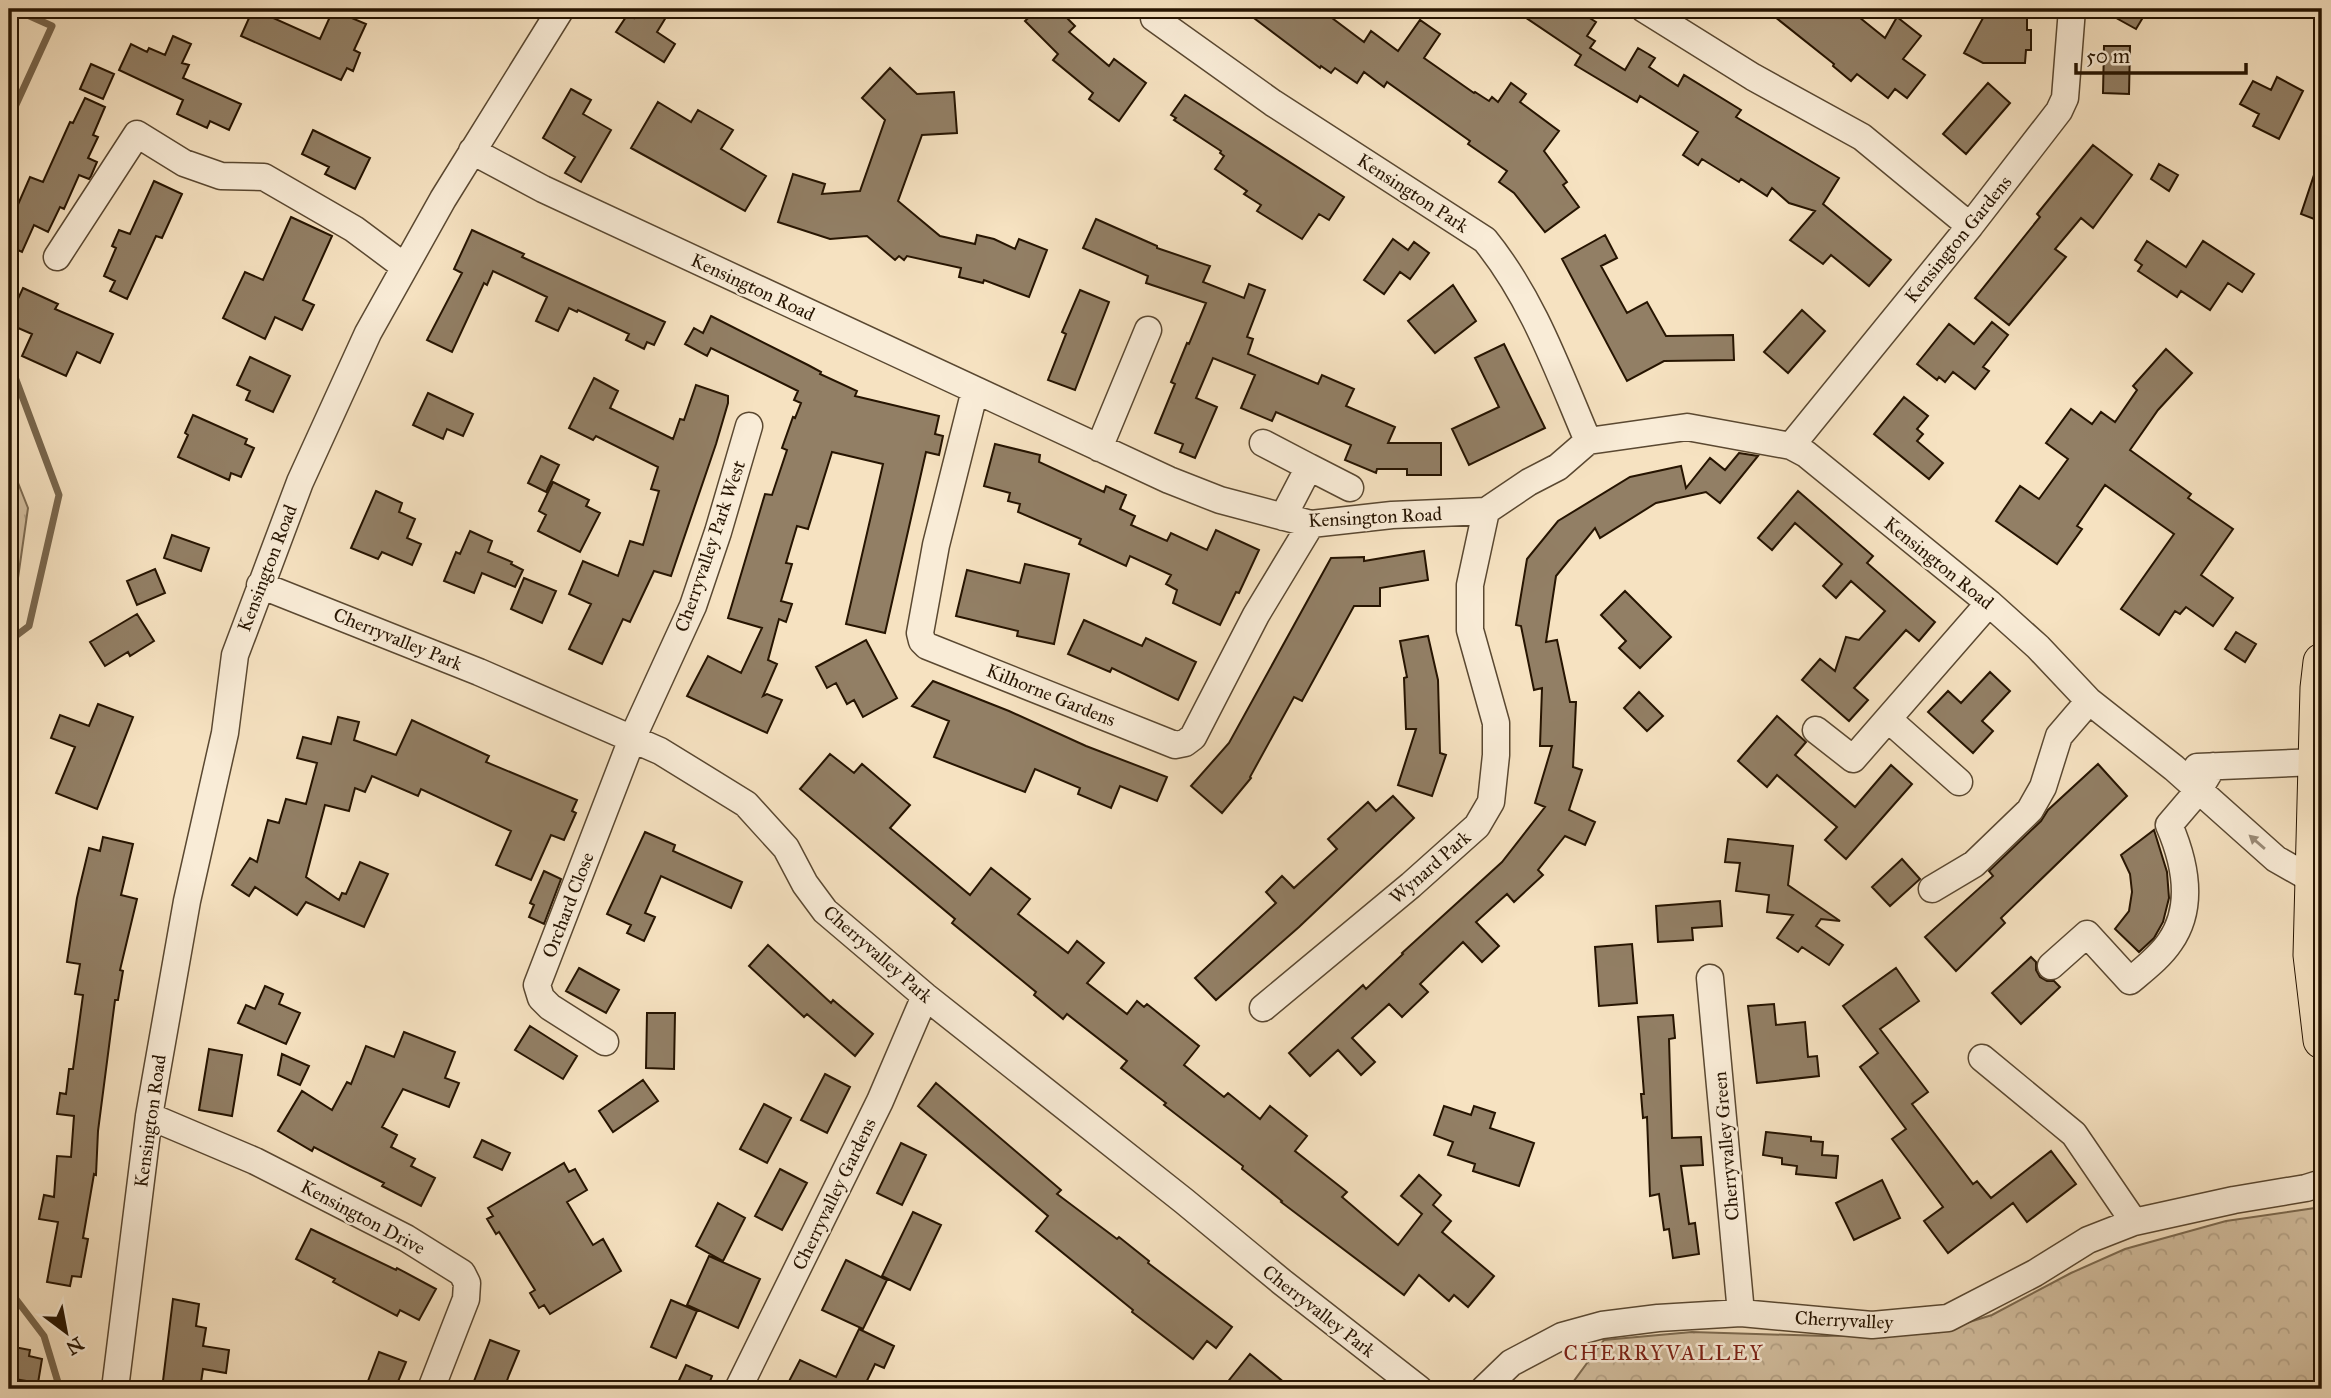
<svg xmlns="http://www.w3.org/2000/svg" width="2331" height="1398" font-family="'IM FELL Great Primer',serif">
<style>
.grass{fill:url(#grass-tufts);stroke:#7c6a50;stroke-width:2}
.forest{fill:url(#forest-crowns);stroke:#7c6a50;stroke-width:2}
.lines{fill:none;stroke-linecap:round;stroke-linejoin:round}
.stream{stroke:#78664d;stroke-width:7}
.building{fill:#927f65;stroke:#261401;stroke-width:2}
.minor-casing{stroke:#5a4831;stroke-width:29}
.highway-casing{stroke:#261401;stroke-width:39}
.minor{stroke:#f9ecd7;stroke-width:26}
.highway{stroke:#f6e2c1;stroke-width:37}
.oneway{fill:#9a8b77}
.labels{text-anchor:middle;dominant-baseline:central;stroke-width:5;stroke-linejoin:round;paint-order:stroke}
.street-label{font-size:19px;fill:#261401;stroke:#f9ecd7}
.neighbourhood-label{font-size:21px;letter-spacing:2px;fill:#7a1f14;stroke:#f9ecd7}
</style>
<defs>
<pattern id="grass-tufts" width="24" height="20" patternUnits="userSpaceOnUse" patternTransform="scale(1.75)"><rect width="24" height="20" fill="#d3bfa0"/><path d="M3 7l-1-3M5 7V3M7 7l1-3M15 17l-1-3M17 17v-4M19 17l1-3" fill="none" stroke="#b5a388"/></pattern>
<pattern id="forest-crowns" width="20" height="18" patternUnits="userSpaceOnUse" patternTransform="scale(1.75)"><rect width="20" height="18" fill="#d3bfa0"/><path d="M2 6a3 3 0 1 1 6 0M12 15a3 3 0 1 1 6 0" fill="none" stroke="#b5a388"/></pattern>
</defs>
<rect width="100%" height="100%" fill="#f6e2c1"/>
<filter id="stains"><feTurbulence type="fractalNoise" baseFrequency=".00286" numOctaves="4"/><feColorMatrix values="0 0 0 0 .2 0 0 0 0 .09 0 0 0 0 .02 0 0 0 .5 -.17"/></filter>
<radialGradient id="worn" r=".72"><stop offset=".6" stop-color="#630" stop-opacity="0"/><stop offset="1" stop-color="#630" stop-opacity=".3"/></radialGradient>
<path class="grass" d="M9,460l19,48 -14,98 -5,11z"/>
<path class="forest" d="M2322,1207v182h-744l-7,-4 33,-45 88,-8 134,4 108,-3 58,-18 79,-42 54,-24 101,-28z"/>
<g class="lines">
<path class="stream" d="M9,120l43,-94 -38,-17
M9,361l50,134 -30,131 -20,15
M9,1290l35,46 16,53"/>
</g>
<path class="building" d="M253,9l67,30 13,-29 33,14 -12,26 6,3 -7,18 -6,-3 -6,12 -100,-44z
M639,9h32l-14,23 18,12 -11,18 -48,-30 12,-18 6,4z
M1038,9h20l17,17 -6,6 40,34 5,-7 32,24 -27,38 -30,-22 4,-6 -40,-33 5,-6 -33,-33z
M1242,9h78l44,33 7,-11 27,20 22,-31 20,14 -16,24 50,35 1,-1 14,9 3,-4 6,5 13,-19 15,11 -6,8 39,29 -15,20 23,31 -4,3 16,22 -34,25 -31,-39 -15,-11 8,-11 -39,-27 2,-3 -83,-59 -3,5 -20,-15 -7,11 -22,-15 -4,5 -10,-7 -1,2z
M1513,9h62l21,13 -9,14 8,5 -5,7 35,22 13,-22 17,10 -6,9 29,19 6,-11 57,35 -5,7 103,61 -16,26 68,56 -22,26 -38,-31 -8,9 -33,-24 25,-29 -26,-8 -17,-15 -5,8 -26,-17 -2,3 -37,-23 -4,6 -15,-10 15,-23 -58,-36 -3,6 -62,-37 6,-10z
M1765,9h84l36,29 12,-21 24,19 -18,23 22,16 -18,23 -12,-9 -7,9 -31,-24 -6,7 -18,-15 1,-2z
M2100,9h48l-12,20z
M1983,18h44v12h4v20h-5l-1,13h-42l-19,-10z
M173,36l18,8 -9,19 7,2 -6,13 58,26 -12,26 -19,-9 -3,7 -30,-14 6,-14 -64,-30 12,-26 16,8 2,-4 16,7z
M2104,46h26l-1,48 -26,-1z
M91,64l23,10 -11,25 -23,-10z
M890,68l27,26 37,-2 3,41 -35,2 -24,66 42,35 35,8 2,-9 17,4 21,10 4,-10 28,11 -18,47 -45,-17 -1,3 -24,-6 2,-9 -54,-12 -3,4 -5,-4 -4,4 -28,-24 -37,3 -52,-17 15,-48 32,10 -3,10 38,-3 25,-71 -23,-22z
M2277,77l26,14 -24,48 -26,-13 6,-12 -19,-10 13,-23 18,9z
M1988,83l22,20 -44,51 -23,-20z
M571,89l20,11 -8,14 28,16 -30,52 -16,-9 10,-16 -32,-19z
M1185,95l159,102 -15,23 -10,-6 -17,25 -45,-28 4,-6 -17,-11 3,-3 -32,-22 9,-13 -4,-3 1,-2 -47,-31 2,-2 -5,-3z
M85,98l20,9 -12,28 5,2 -10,21 9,4 -6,14 -2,3 -10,-4 -15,34 -4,-2 -12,25 -14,-7 -12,27 -13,-6v-21l21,-48 13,5 27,-60 3,1z
M658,102l33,20 7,-12 35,20 -12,19 45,27 -21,35 -114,-63z
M313,130l57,28 -15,31 -30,-15 4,-7 -27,-13z
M2093,145l39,30 -39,53 -12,-10 -26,31 11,8 -57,68 -34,-27 65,-81 -3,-3z
M2319,160l3,1v61l-21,-8z
M2159,164l19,11 -9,16 -18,-12z
M154,181l28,13 -20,44 -6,-2 -29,63 -17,-8 5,-10 -11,-5 12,-28 -4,-2 7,-16 11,4z
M291,217l41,19 -29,64 11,5 -12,25 -27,-13 -10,22 -42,-21 22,-46 18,8z
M1096,219l61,27v2l53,18 -7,16 41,16 5,-14 16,6 -18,47 6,2 -5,15 70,30 4,-9 32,14 -8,17 49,21 -7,16h53v32h-34v-6h-30l-1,4 -31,-13 6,-15 -75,-33 -4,9 -31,-13 14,-33 -42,-17 -17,40 21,9 -22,51 -15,-6 3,-8 -28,-11 20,-49 -4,-2 16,-39 2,1 17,-41 -60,-20 2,-7 -65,-28z
M472,230l52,24 -2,3 143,65 -11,23 -7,-3 -3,7 -18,-9 3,-6 -51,-24 -1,2 -8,-4 -11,23 -22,-10 11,-24 -54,-26 -6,14 -3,-2 -32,69 -25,-12 35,-67 -8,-4z
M1605,235l12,23 -16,8 26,47 20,-11 19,34 67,-1 1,25 -70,1 -37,20 -65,-122z
M1393,239l15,11 6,-8 15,11 -19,26 -10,-7 -16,22 -20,-14z
M2147,241l39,26 17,-26 51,33 -12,18 -14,-9 -18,27 -29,-19 -4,6 -39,-26 4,-6 -7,-5z
M1453,285l23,36 -41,32 -27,-32z
M23,288l35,16 -3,5 58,25 -13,29 -23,-11 -11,24 -44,-20 10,-22 -23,-10v-6z
M1080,290l29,12 -34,88 -27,-10 18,-46 -4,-2z
M1802,310l23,21 -37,42 -24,-21z
M711,316l97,49 13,7 -1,2 37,17 -2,5 84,20 -4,18 8,2 -4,19 -13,-3 -41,181 -39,-9 37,-160 -51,-12 -24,77 -11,-3 -11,37 6,1 -11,37 11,3 -6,18 -7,-3 -11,41 9,4 -14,32 4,-2 15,6 -15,33 -80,-37 21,-40 33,17 21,-45 -34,-10 37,-124 7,1 15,-45 -5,-2 11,-31 2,1 6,-15 -7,-3 4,-9 -87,-43 -4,8 -22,-12 9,-16 9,5z
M1992,322l16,13 -25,32 6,4 -14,18 -22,-17 -8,10 -6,-5 -2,3 -20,-16 32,-40 25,20z
M1504,344l41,84 -76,37 -17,-36 47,-22 -24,-49z
M2166,349l26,24 -34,37 -28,40 61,44 -3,4 45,31 -32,46 32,23 -20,28 -27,-19 -6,7 -5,-3 -16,24 -38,-26 53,-75 -69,-49 -28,41 5,3 -25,35 -61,-43 24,-35 19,13 29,-40 -22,-16 25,-34 21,15 9,-12 14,10 22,-32 -4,-4z
M250,357l40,19 -17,36 -27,-12 4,-9 -13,-6z
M594,378l24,13 -8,17 63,31 7,-20 4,1 12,-35 32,11v7l-12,41 -45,132 -17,-5 -24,51 -7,-3 -21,45 -33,-15 22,-45 -22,-10 14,-33 35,15 12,-35 13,4 16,-54 -8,-2 7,-22 -62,-31 -3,4 -24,-12z
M428,393l45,21 -10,22 -16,-7 -4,10 -30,-14z
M1904,397l24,19 -11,13 6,5 -6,7 26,22 -14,16 -55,-45z
M193,415l54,24 -2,5 9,4 -13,29 -10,-4 -2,7 -51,-23 10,-22 -3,-2z
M995,444l45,11 -1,7 65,30 2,-6 20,9 -6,14 15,7 -4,9 36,16 4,-8 36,17 9,-20 43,20 -20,43 -3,-1 -16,33 -47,-22 4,-13 -11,-6 5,-9 -41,-19 -4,10 -47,-22 2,-5 -63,-27 2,-8 -12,-3 2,-8 -26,-7z
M1739,453l19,3 -38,47 -14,-11 -50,11 -56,35 -5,-10 -39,48 -10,66 11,-2 13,62h6l-3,65 9,3 -13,40 26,12 -10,23 -20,-9 -27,34 5,5 -29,27 -7,-8 -31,28 23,24 -17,16 -19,-20 -43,42 8,8 -26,25 -13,-13 -37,34 23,24 -14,13 -23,-25 -28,26 -21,-23 74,-68 3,4 37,-35 -1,-1 100,-91 43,-55 -10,-4 17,-57h-12l2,-58 -8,2 -13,-64 -5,-1 11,-66 31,-38 72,-44 51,-11 5,22 24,-30 15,12z
M541,456l18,9 -13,27 -18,-9z
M553,482l36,18 -3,6 14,7 -20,39 -42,-21 8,-16 -7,-4z
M376,491l26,12 -3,9 16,7 -8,19 14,6 -9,21 -30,-13 -4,7 -27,-11z
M1798,491l75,65 -6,7 68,59 -16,19 -13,-11 -52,58 14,12 -19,21 -47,-41 18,-21 15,12 11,-34 13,3 26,-29 -34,-30 -15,17 -13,-12 19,-22 -47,-41 -23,27 -14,-12z
M470,531l22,10 -4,11 24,10 -1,2 12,6 -8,17 -33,-14 -8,20 -30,-12 12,-29 4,2z
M172,535l37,13 -8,23 -37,-13z
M1424,551l4,29 -48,8v18h-26l-52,95 -8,-4 -44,80 1,1 -29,35 -31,-27 38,-43 102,-185 33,-1v4z
M1025,564l44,10 -15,70 -37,-8 1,-5 -62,-15 11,-46 53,13z
M155,569l10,24 -28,12 -10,-24z
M524,578l32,13 -14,32 -31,-14z
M1625,591l46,46 -31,31 -21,-20 7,-7 -25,-26z
M137,614l17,27 -24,15 -2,-4 -23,14 -15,-24z
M1084,620l58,26 4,-8 50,24 -18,38 -66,-32 -2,4 -42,-18z
M2236,632l20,12 -11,18 -20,-13z
M1428,636l10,44 2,73 6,2 -14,41 -34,-11 18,-56h-10l-2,-51 3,-1 -7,-36z
M866,640l31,58 -34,19 -9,-17 -7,4 -11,-21 -9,5 -11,-21z
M1990,672l20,19 -28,30 11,10 -20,22 -45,-41 20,-21 13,12z
M933,681l76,30 77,35 81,31 -10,24 -37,-15 -9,22 -33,-14 2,-6 -45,-19 -10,23 -91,-35 15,-36 -37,-15z
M1639,692l24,24 -16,15 -23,-23z
M98,704l35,13 -36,92 -41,-16 19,-46 -24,-9 9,-23 29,11z
M1777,716l29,26 -11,13 60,52 36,-42 21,19 -66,75 -21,-19 12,-13 -60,-52 -10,12 -29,-26z
M338,717l21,5 -5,18 42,15 16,-35 77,36 -3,6 91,38 -5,11 4,2 -12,27 -13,-5 -20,45 -35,-15 15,-34 -90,-42 -3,7 -46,-20 -7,16 -10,-4 -6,23 -24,-6 -19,72 33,23 3,-7 4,1 14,-32 28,12 -24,53 -58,-25 -9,13 -42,-28 -6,9 -17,-11 18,-27 7,4 11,-42 11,3 7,-24 20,5 11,-41 -20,-5 6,-21 28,7z
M830,754l24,19 8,-9 48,41 -20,23 80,67 21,-27 39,31 -12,15 50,39 9,-12 27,22 -17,20 40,31 10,-13 7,6 3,-3 52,42 -15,19 40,32 4,-4 32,26 10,-13 37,30 -12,15 52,41 -5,5 56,48 24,-31 -21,-18 18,-21 22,20 -8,10 18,16 -9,11 52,44 -26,31 -14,-12 -5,6 -30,-26 -15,20 -123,-93 1,-1 -40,-32 1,-3 -79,-61 2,-2 -45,-35 6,-7 -60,-47 -4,5 -29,-24 2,-3 -84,-69 3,-4 -155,-130z
M2098,764l29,32 -126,122 4,5 -49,48 -31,-34 68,-61 -4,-5 52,-50 7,-11z
M1393,796l21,22 -115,109 -83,73 -21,-22 81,-75 -10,-11 16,-16 12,12 43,-39 -9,-10 40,-37 8,9z
M2154,830l13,42 2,26 -6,24 -9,16 -15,14 -24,-23 14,-18 3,-19 -2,-18 -9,-19z
M645,832l30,13 -2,6 69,31 -11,26 -70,-32 -16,37 10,4 -11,24 -17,-8 4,-8 -24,-11z
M103,837l30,7 -12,51 16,4 -17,71 3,1 -5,29h-3l-17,131 -2,44 -2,-1 -11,64 5,1 -7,38 -9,-1 -2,10 -23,-4 11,-60 -19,-3 5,-24 10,2 3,-41 14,1 3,-41 -17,-2 3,-21 6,1 3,-25h4l10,-74 -8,-1 5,-30 -13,-2 10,-64 12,-50 11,3z
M1728,839l65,7 -5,39 52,36 -19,-2 -5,7 27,19 -14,20 -27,-18 -4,5 -21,-14 16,-23 -26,-3 2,-17 -33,-4 4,-28 -15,-1z
M1902,859l18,20 -30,27 -18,-19z
M544,871l17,8 -17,45 -15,-7 5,-12 -4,-2z
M1720,901l2,25 -30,2 1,12 -35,2 -2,-36z
M1632,944l5,59 -38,3 -4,-59z
M768,945l63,58 2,-3 40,34 -18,22 -48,-42 -3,3 -55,-51z
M2031,957l5,5v8l4,7 7,4h7l6,6 -39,37 -29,-31z
M579,968l40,22 -13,23 -40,-22z
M1896,968l23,33 -39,28 48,63 -16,12 61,80 4,-3 14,17 60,-47 25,33 -49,38 -14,-19 -65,50 -24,-32 19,-14 -51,-68 14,-10 -46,-62 18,-14 -35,-47z
M265,986l18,8 -4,10 21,9 -14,31 -48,-21 8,-18 9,4z
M1774,1004l2,21 29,-3 3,35 9,-1 2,20 -62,7 -9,-77z
M647,1013h28l-1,56 -28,-1z
M1673,1015l2,23 -6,1 3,99 29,-1 2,28 -22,1 8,58 6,-1 4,31 -26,4 -4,-29 -5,1 -5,-36 -9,2 -3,-79 -4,1 -2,-24h3l-6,-77z
M530,1026l47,30 -14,23 -48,-29z
M404,1032l51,20 -10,26 14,5 -10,24 -46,-18 -21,38 15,8 -6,12 24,12 -4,7 24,12 -14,28 -39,-20 2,-3 -34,-17 -36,-19 -2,4 -34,-20 24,-40 30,19 15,-28 4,2 15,-38 28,11z
M209,1049l33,6 -10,61 -33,-6z
M282,1054l27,12 -9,19 -22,-10z
M825,1074l25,13 -23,46 -26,-13z
M643,1080l15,21 -45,31 -14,-21z
M936,1083l125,107 -4,4 60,45 2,-2 30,24 -1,2 84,64 -16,21 -9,-7 -14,18 -61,-47 1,-2 -97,-79 12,-15 -130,-110z
M764,1104l27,14 -24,45 -27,-14z
M1444,1106l27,9 3,-9 21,7 -5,15 44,15 -15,43 -46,-15 2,-7 -27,-9 5,-13 -19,-7z
M1766,1132l45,5v4l12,1 -1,13 16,1 -2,22 -40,-4 1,-8 -15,-2v-6l-19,-3z
M482,1140l28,13 -8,17 -28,-13z
M901,1143l25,12 -24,50 -25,-12z
M564,1163l5,9 6,-3 12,21 -20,12 26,43 10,-6 18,32 -71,43 -6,-9 -5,3 -9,-15 5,-3 -36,-58 -3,2 -9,-15 6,-3 -5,-8z
M780,1169l27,14 -25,47 -27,-14z
M1882,1180l18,38 -46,22 -18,-37z
M718,1203l27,15 -22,43 -27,-15z
M913,1212l28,13 -31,65 -28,-14z
M311,1229l85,41 1,-2 39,21 -17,31 -19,-10 -3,6 -64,-34 2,-3 -39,-20z
M709,1256l51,23 -22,49 -51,-23z
M846,1260l41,20 -24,49 -41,-19z
M173,1299l26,5 -3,22 10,2 -3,18 26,4 -3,23 -23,-4 -3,20h-38z
M671,1300l26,11 -21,47 -25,-11z
M859,1329l35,17 -10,22 -9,-4 -12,25h-78l15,-29 36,17z
M490,1340l29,11 -10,24 -5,14h-33z
M9,1346l21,4 -1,6 13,3 -4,24 -29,-5z
M379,1352l27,10 -11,27h-30z
M1250,1354l42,35h-70z
M686,1365l26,11 -5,13h-32z"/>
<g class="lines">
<g class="minor-casing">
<path id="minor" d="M1644,9l109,68 109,60 108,89
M1154,18l119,85 212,137c48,59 73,131 103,201
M472,151l71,38 626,291 51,20 91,24 81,-9 94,-4 43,-29 29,-15 30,-26 99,-14 104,19 15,8 183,149 49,44 51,54 85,67 102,91 37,21
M57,257l80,-123 47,29 37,13 43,1 90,52 51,38
M975,390l-39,155 -16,88 2,8 5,5 248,99 10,-2 8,-6 63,-122 55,-91
M1263,443l46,24 -26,50
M1791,446l179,-220 89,-115 6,-13 7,-89
M1099,448l49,-118
M1309,467l41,21
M260,585l219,87 181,79 86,53 40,44 19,36 20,27 100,85 259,205 98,81 137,107
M1888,719l71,63
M1816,730l37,29 136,-156
M2197,767l120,-5
M1932,889l42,-25 56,-54 13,-23 16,-51 30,-35
M2051,966l36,-32 43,47c14,-12 30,-24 40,-39 25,-36 15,-80 -1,-117l29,-34 15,-25
M1710,978l31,335
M1263,1008l148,-123 66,-59 14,-24 5,-47v-32l-26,-93v-45l16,-74
M605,1042l-55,-35 -9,-9 -4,-13 95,-246 61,-133 25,-74 31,-106
M1982,1058l92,76 60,88
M149,1116l106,45 151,77 56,35 5,10 -1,16 -35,90
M115,1389l34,-273 38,-215 38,-168 10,-78 65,-173 68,-149 75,-134 118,-190
M738,1389l142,-288 45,-105
M1484,1389l27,-26 51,-27 40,-11 56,-7 83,-5 131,12 76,-7 87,-45 53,-33 46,-18 100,-22 72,-12 16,-5"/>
</g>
<g class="highway-casing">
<path id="highway" d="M2322,662l-3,26 -7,267 10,85"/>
</g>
<use href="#minor" class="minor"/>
<use href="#highway" class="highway"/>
</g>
<defs><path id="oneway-solid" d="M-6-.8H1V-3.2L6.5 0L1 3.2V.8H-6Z" transform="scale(1.75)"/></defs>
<use class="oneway" href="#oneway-solid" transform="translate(2257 842) rotate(-139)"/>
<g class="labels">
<g class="street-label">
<text transform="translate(1413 193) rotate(33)">Kensington Park</text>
<text transform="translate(1958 239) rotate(-51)">Kensington Gardens</text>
<text transform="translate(753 287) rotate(25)">Kensington Road</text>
<text transform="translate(1375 517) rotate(-3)">Kensington Road</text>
<text transform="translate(710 546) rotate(-71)">Cherryvalley Park West</text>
<text transform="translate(1939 563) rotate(39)">Kensington Road</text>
<text transform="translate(267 568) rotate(-69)">Kensington Road</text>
<text transform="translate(398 639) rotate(22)">Cherryvalley Park</text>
<text transform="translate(1051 695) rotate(22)">Kilhorne Gardens</text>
<text transform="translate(1430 867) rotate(-41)">Wynard Park</text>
<text transform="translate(568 905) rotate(-69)">Orchard Close</text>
<text transform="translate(878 954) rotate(41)">Cherryvalley Park</text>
<text transform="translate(150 1121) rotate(-82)">Kensington Road</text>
<text transform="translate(1726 1146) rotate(-95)">Cherryvalley Green</text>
<text transform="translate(834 1194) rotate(-64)">Cherryvalley Gardens</text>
<text transform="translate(363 1217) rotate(28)">Kensington Drive</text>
<text transform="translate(1319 1311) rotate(38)">Cherryvalley Park</text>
<text transform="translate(1844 1320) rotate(3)">Cherryvalley</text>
</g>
<g class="neighbourhood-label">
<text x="1664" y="1353">CHERRYVALLEY</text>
</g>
</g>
<rect width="2331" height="1398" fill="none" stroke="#f6e2c1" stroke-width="35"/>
<rect x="10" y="10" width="2310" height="1377" fill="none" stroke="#261401" stroke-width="3.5"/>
<rect x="18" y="18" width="2296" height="1363" fill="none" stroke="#261401" stroke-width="2"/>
<g transform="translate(66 1332) rotate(148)" stroke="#f9ecd7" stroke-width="5" paint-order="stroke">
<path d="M0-5L12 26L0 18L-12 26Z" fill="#261401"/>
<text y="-10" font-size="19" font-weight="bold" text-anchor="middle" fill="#261401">N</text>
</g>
<path d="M2076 63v10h170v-10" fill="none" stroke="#261401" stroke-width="3.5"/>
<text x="2086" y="63" font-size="21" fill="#261401" stroke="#f9ecd7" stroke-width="5" paint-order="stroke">50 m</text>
<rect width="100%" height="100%" filter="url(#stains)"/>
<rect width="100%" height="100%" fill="url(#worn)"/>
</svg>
